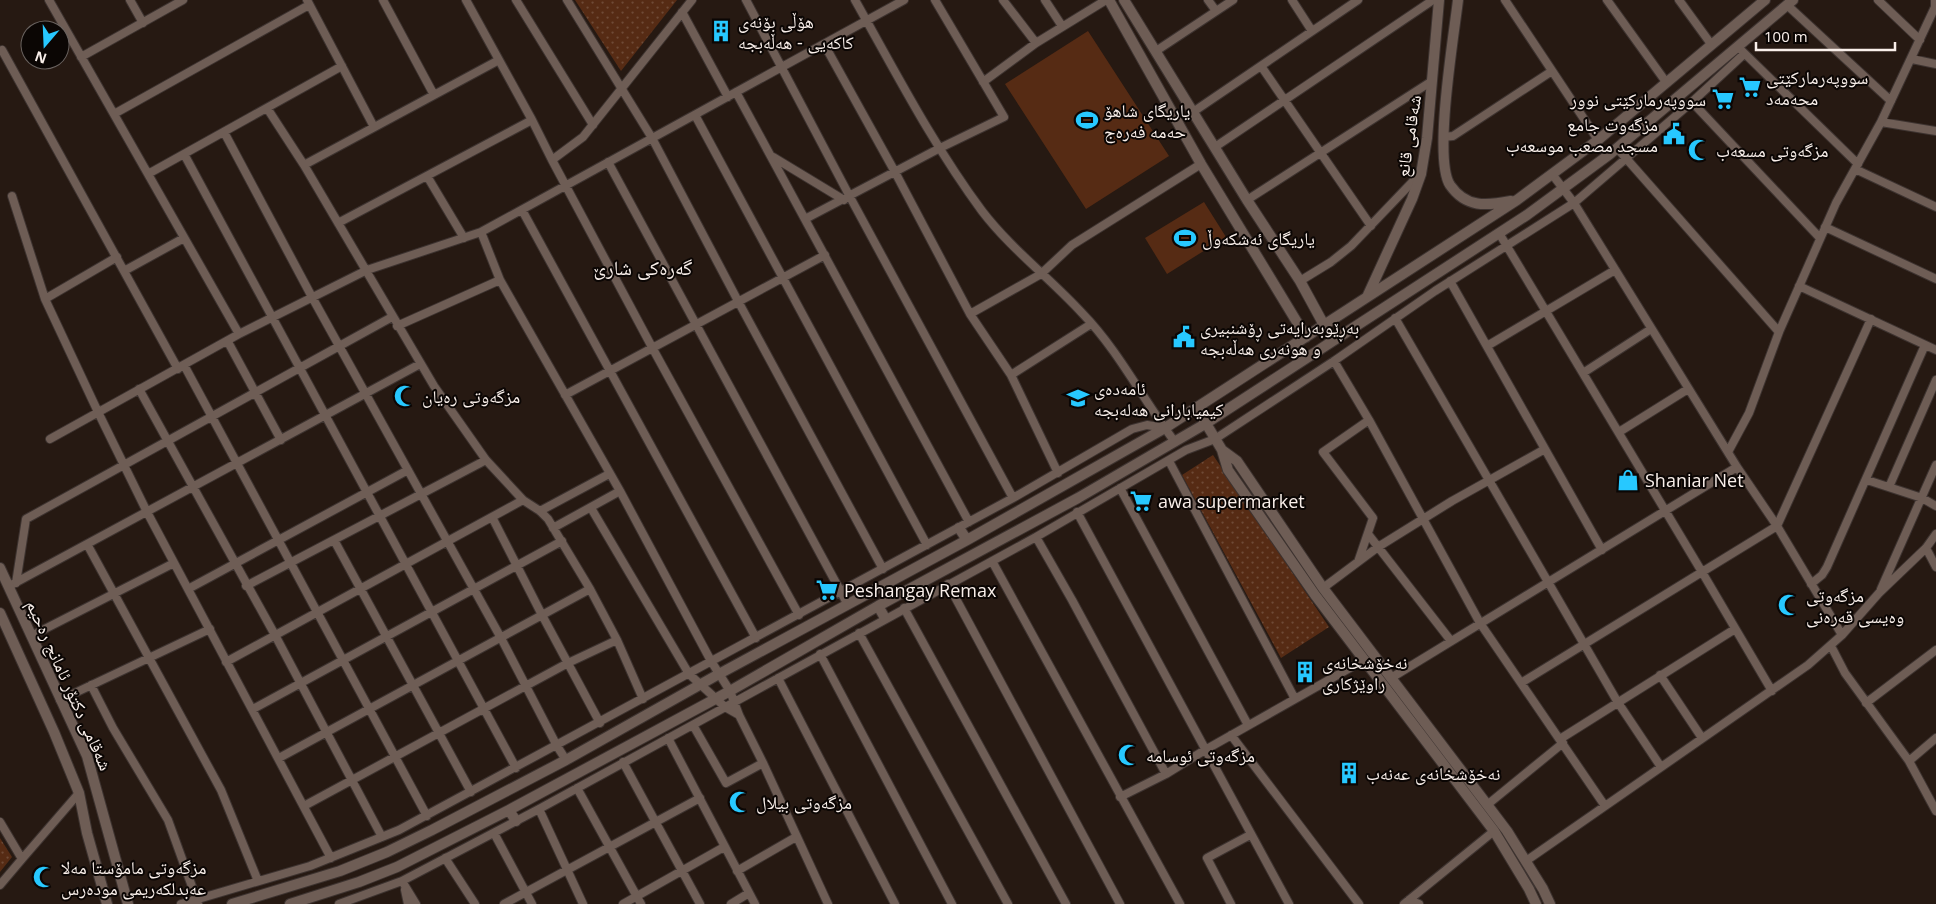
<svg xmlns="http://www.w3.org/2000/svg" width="1936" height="904" font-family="'Open Sans','Noto Naskh Arabic',sans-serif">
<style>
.grass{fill:#562b14}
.park{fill:url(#park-dots)}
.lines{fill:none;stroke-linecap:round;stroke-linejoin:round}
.street-casing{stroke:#3d3330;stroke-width:10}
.secondary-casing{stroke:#3d3330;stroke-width:12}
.street{stroke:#6e5d55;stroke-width:8}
.secondary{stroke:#6e5d55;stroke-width:10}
.labels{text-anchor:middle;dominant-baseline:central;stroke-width:4;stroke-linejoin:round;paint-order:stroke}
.poi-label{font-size:18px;fill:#f9efea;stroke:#0b0604;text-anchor:start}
.street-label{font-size:18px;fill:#f9efea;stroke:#0b0604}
.quarter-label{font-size:20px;fill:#f9efea;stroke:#0b0604}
</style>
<defs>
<pattern id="park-dots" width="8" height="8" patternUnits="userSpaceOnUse" patternTransform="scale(1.25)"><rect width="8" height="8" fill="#562b14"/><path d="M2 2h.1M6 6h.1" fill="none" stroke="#6f4a36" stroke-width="1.8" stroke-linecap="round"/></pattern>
</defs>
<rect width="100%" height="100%" fill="#261912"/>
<path class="grass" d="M1088,31l81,125 -83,53 -81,-125z
M1204,202l22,35 -59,37 -22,-36z"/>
<path class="park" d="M575,0h102l-56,71z
M1213,455l116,172 -48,31 -99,-183z
M0,838l12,19 -12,15z"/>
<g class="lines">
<g class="street-casing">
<path id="street" d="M49,0l190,334
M130,0l13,23
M307,0l67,127
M383,0l51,95
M466,0l66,120 20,40 101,189 146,266
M516,0l77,125
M567,0l85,138 86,163 145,268
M746,0l104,197 163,301
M855,0c40,71 78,145 127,211 29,38 68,67 100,102 37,38 61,87 93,129
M1003,0l33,43
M1045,0l17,26
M1208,0l8,11
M1292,0l20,31
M1505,0l93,140
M1607,0l59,82
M1679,0l32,44
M1878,0l42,40
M1787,5l104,96
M682,12l46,85
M824,44l71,128 75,142 41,61 47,98
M2,50l176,319
M1741,50l117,114
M1156,51l77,-51
M81,57l102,-57
M1912,59l24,5
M1261,66l110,160
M983,82l53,-39 70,-43
M736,92l233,430
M1692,102l128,136
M267,108l37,57 130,221 52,74 37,40 17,11 8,8 42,70 27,51 26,59
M1193,112l165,-112
M114,114l195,-109
M695,115l232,430
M1881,122l55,9
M224,132l88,165 189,341 56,108 9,14
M1443,137l10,-1 99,-65
M1215,147l218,-147
M1617,148l162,184
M184,154l332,614
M773,157l71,43
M552,160l31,-23 109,-137
M608,162l240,443
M304,165l195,-105
M1855,169l81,38
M148,174l194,-108
M1552,174l22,29 163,264 40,59 65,109
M427,176l37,62
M12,196l33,103 53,113 49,100 184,346
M1247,200l185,-119
M522,210l234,428
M805,219l135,-71 64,-31 -69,-117
M338,223l194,-103
M1825,227l111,52
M481,232l19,48 120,211 91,170 19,30 9,24 24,48 65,141
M1499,233l203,339 70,119
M124,271l60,-33
M1300,281l31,-19 20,-16 68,-71
M1450,281l152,269
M1799,286l137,64
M45,299l72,-42
M970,314l71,-40 31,-29 129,-81
M1395,318l222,383 44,66
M397,326l103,-46
M228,342l53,98
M1487,346l128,-76
M1334,361l35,59 111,203 125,183
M184,365l243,451
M1583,373l68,-44
M1011,375l80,-51
M139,389l136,246 107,202
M565,395l260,-140
M1619,432l69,-43
M50,439l189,-105 128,-64 114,-38 423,-232
M1728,452l21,-39 30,-81 57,-129 45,-81 54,-115v-7
M1169,461l126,238
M1867,480l55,18 14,8
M1889,487l47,-107
M1120,488l128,237
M591,508l98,166 36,33 14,8
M540,511l69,-37
M1077,512l212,392
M492,517l50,98 58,108
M553,528l67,-37
M1368,534l83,107
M1036,537l36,63 94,174
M334,540l137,252
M87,544l134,246 37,91
M1926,548l10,19
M992,561l188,343
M1358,562l15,-44 -50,-66 46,-32
M16,583l10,-64 366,-202
M13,584l407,-220
M948,584l172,320
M1811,584l11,-9 5,-8 98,-222
M246,586l240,-126
M1323,588l55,-41 74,-46 93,-52
M188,589l220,-119
M1881,589l55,-124
M904,608l162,296
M859,633l149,271
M31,636l143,-73
M1831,646l14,27 64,88 27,50
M820,654l132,250
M226,662l297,-162
M1660,675l42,63
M778,678l117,226
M1391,678l346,-211
M1521,683l256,-157 94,-207
M91,685l22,43 55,92 30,83
M60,700l150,-71
M1866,703l70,-53
M253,709l309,-168
M693,725l33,58 37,-20
M1231,735l128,169
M668,738l87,166
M1560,739l175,-110
M279,758l311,-169
M1909,761l27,-23
M623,762l77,142
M577,788l64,116
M1120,797l46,-23 39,-24 159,-90
M1487,805l76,-62
M304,806l264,-143 49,-23
M539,809l44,95
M0,822l22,37 -22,26
M494,833l38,71
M445,858l30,46
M22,859l57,-66
M1526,861l282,-196 34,-30 37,-42 47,-45 10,-14
M737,871l59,-34
M402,881l14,23
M405,890l3,14
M1409,900l10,4
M181,904l129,-38 89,-36 614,-332 119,-69 15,-4 18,3
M339,904l63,-23 137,-72 497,-272 150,-87 29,-11 119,-78 101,-70 139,-88 118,-101 52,-48
M504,904l196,-106
M623,904l101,-57
M731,904l18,-11
M1231,904l-24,-46 43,-23
M1404,904l90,-73"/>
</g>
<g class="secondary-casing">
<path id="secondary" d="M1109,0l92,164 105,173
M1124,0l123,200 53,81 24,44
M1458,0c-4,35 -25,159 -8,185 16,23 36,21 61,16
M1367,297l45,-98 9,-25 6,-36 12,-138
M1196,407l26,43 6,20 87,125 179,236 35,58 7,15
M1222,450l15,11 86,127 184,243 36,58 7,15
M959,528l8,12
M0,568l87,188 41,148
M878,606l7,12
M0,613l54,119 25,61 8,40 20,71
M509,810l7,11
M232,904l108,-33 47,-19 45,-22 134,-70 153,-86 248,-134 198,-112 352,-228 81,-60 167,-140
M290,904l69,-22 38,-15 112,-57 221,-119 148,-85 200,-108 127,-74 322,-209 83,-61 183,-154"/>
</g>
<use href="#street" class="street"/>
<use href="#secondary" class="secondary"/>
</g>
<defs>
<g id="building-bare" transform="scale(1.725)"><path d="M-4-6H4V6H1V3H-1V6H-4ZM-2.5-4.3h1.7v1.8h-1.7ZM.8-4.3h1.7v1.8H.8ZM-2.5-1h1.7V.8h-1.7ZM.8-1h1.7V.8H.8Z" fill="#27c8ff" stroke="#0b0604" stroke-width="2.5" paint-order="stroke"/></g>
<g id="supermarket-bare" transform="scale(1.725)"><path d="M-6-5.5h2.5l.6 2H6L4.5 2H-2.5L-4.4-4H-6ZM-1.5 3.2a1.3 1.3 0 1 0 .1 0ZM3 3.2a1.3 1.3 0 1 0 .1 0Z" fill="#27c8ff" stroke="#0b0604" stroke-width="2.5" paint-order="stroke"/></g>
<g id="stadium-bare" transform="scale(1.725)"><path d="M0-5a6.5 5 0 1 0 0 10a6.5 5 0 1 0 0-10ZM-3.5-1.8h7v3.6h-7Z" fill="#27c8ff" stroke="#0b0604" stroke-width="2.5" paint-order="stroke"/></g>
<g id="civic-bare" transform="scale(1.725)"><path d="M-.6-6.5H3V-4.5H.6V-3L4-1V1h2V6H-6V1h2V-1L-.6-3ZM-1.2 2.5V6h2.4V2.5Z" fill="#27c8ff" stroke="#0b0604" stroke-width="2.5" paint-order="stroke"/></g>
<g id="mosque-bare" transform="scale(1.725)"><path d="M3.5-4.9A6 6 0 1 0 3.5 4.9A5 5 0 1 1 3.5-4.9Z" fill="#27c8ff" stroke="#0b0604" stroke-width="2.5" paint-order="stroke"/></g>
<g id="school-bare" transform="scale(1.725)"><path d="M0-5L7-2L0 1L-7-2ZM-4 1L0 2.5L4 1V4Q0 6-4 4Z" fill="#27c8ff" stroke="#0b0604" stroke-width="2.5" paint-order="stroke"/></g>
<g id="shop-bare" transform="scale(1.725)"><path d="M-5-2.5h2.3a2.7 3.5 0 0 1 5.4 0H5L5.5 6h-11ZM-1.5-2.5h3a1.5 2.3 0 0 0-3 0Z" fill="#27c8ff" stroke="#0b0604" stroke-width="2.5" paint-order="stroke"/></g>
</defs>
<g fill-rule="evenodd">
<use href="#building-bare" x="721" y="31"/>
<use href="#supermarket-bare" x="1750" y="87"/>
<use href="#supermarket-bare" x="1723" y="99"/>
<use href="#stadium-bare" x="1087" y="120"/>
<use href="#civic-bare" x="1674" y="134"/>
<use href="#mosque-bare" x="1699" y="150"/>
<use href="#stadium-bare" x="1185" y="238"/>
<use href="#civic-bare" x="1184" y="337"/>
<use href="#mosque-bare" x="405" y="396"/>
<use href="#school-bare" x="1078" y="398"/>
<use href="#shop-bare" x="1628" y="480"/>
<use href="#supermarket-bare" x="1141" y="501"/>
<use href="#supermarket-bare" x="827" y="590"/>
<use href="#mosque-bare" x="1789" y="605"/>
<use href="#building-bare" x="1305" y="672"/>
<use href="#mosque-bare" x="1129" y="755"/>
<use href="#building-bare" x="1349" y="773"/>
<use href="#mosque-bare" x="740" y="802"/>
<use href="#mosque-bare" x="44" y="877"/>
</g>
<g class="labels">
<g class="poi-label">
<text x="738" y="21">ھۆڵی بۆنەی<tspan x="738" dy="21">کاکەیی - هەڵەبجە</tspan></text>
<text x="1766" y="77">سووپەرمارکێتی<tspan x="1766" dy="21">محەمەد</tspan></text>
<text x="1706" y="99" text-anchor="end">سووپەرمارکێتی نوور</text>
<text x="1104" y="110">یاریگای شاهۆ<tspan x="1104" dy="21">حەمە فەرەج</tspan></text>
<text x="1658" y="124" text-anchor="end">مزگەوت جامع<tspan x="1658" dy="21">مسجد مصعب موسعەب</tspan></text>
<text x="1716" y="150">مزگەوتی مسعەب</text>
<text x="1202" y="238">یاریگای ئەشکەوڵ</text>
<text x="1200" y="327">بەڕێوبەرایەتی ڕۆشنبیری<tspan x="1200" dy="21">و هونەری هەڵەبجە</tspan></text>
<text x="1094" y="388">ئامەدەی<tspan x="1094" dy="21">کیمیابارانی هەلەبجە</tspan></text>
<text x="422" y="396">مزگەوتی رەیان</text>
<text x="1645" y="480">Shaniar Net</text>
<text x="1158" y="501">awa supermarket</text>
<text x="844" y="590">Peshangay Remax</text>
<text x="1806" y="595">مزگەوتی<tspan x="1806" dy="21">وەیسی قەرەنی</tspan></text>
<text x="1322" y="662">نەخۆشخانەی<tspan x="1322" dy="21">راوێژکاری</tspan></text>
<text x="1146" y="755">مزگەوتی ئوسامە</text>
<text x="1366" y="773">نەخۆشخانەی عەنەب</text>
<text x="756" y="802">مزگەوتی بیلال</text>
<text x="61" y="867">مزگەوتی مامۆستا مەلا<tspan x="61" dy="21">عەبدلکەریمی مودەرس</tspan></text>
</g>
<g class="street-label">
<text transform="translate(1408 136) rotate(-81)">شەقامی قانع</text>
<text transform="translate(70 685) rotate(66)">شەقامی دکتۆر ئامانج رەحیم</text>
</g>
<g class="quarter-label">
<text x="643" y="267">گەرەکی شارێ</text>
</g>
</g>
<g transform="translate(45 45) rotate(199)"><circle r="24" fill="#0b0604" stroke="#6a6360"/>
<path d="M0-4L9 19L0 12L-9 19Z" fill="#27c8ff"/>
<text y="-8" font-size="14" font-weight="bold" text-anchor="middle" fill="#f9efea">N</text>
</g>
<path d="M1756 42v8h139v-8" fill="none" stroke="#f9efea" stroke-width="2.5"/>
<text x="1764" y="42" font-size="15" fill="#f9efea" stroke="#0b0604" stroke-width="4" paint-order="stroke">100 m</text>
</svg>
